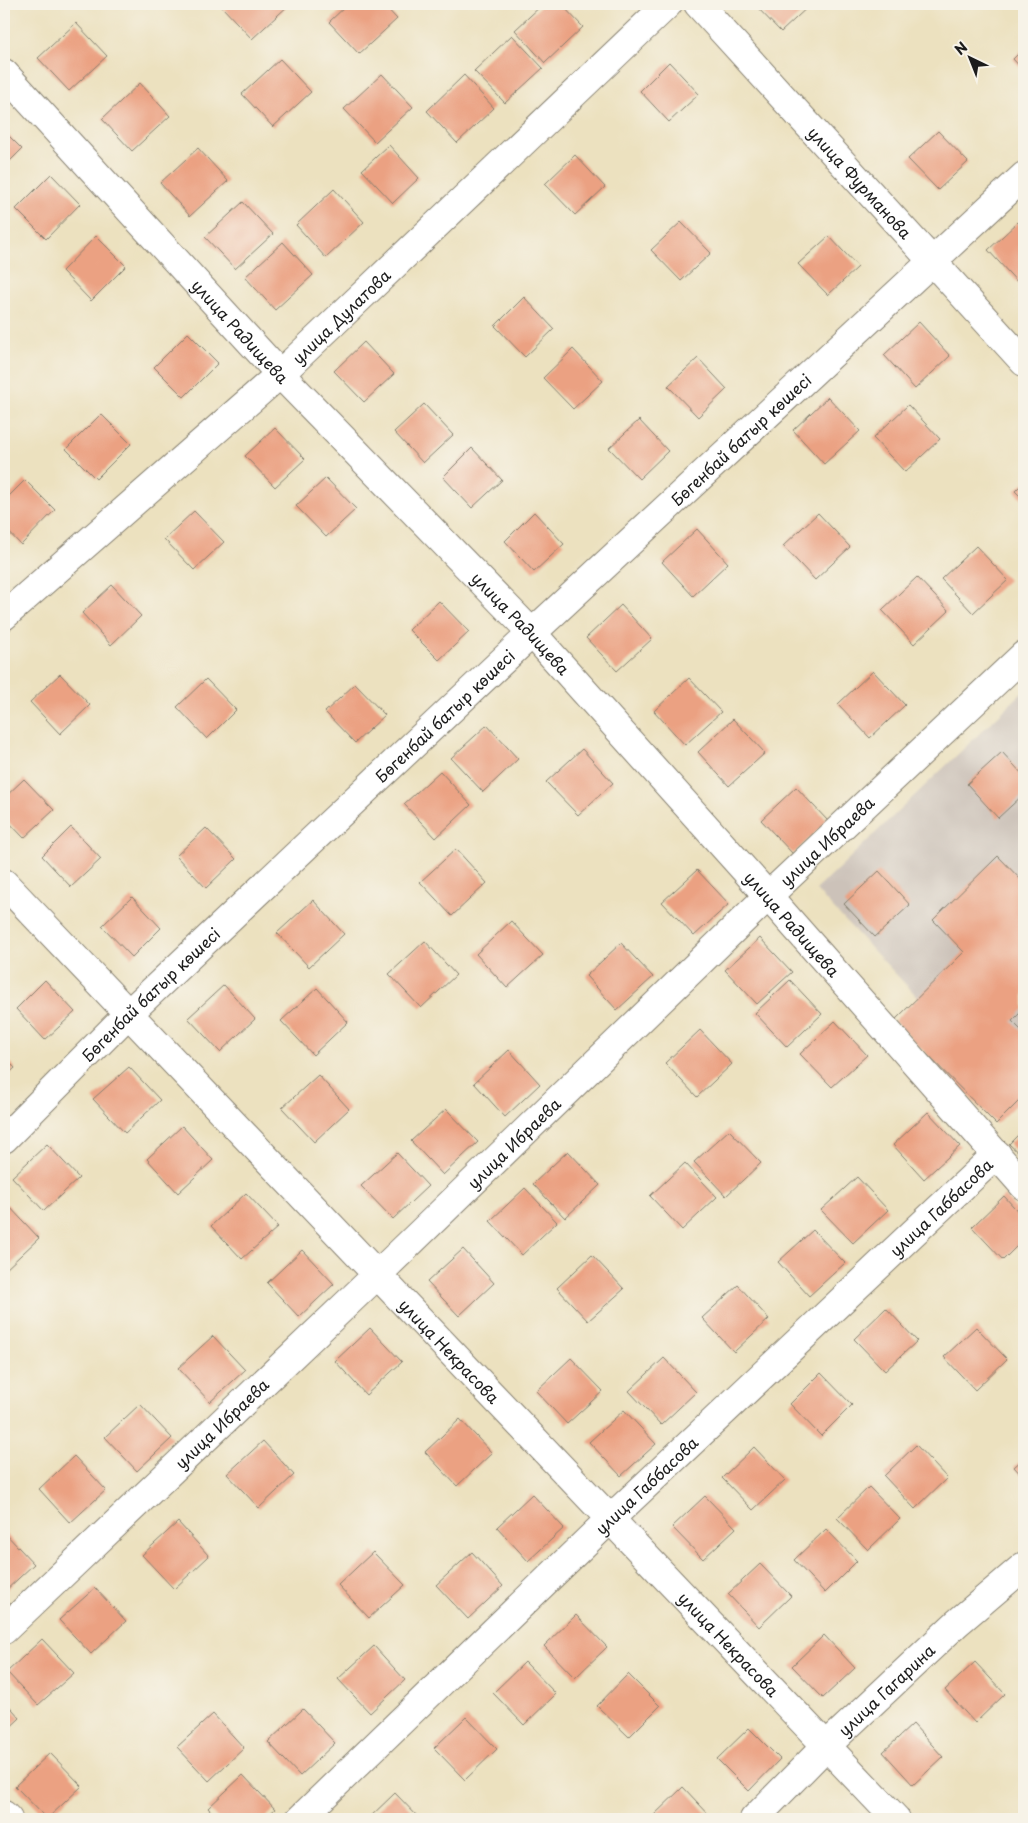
<svg xmlns="http://www.w3.org/2000/svg" width="1028" height="1823" font-family="'Playpen Sans',sans-serif">
<style>
.industrial{fill:#ccc2b9}
.building{fill:#eba182}
.lines{fill:none;stroke-linecap:round;stroke-linejoin:round}
.street-casing{stroke:#847e6e;stroke-width:30}
.street{stroke:#fff;stroke-width:28}
.labels{text-anchor:middle;dominant-baseline:central;stroke-width:4.5;stroke-linejoin:round;paint-order:stroke}
.street-label{font-size:16px;fill:#1c1c1c;stroke:#f7f3e8}
</style>
<rect width="100%" height="100%" fill="#f7f3e8"/>
<filter id="ink" filterUnits="userSpaceOnUse"><feTurbulence type="fractalNoise" baseFrequency=".02" numOctaves="2"/><feDisplacementMap in="SourceGraphic" scale="10" xChannelSelector="R" yChannelSelector="G"/><feConvolveMatrix kernelMatrix="1 2 1 2 8 2 1 2 1" color-interpolation-filters="sRGB"/></filter>
<filter id="wash" filterUnits="userSpaceOnUse"><feTurbulence type="fractalNoise" baseFrequency=".0096" numOctaves="4" result="noise"/><feDisplacementMap in="SourceGraphic" scale="20" xChannelSelector="R" yChannelSelector="G"/><feGaussianBlur stdDeviation="1.12" result="paint"/><feColorMatrix in="noise" values="0 0 0 0 0 0 0 0 0 0 0 0 0 0 0 0 0 1.4 0 .05"/><feComposite in="paint" operator="in"/></filter>
<g filter="url(#wash)">
<rect width="100%" height="100%" fill="#ece1bf"/>
<path class="industrial" d="M1024,691v418l-208,-219z"/>
<g id="blocks">
<path class="building" d="M225,4h65l-38,35 -30,-32z
M348,4h35l14,15 -38,35 -30,-32z
M543,4h18l22,23 -38,36 -30,-33z
M754,4h57l-30,28z
M76,23l31,33 -38,35 -31,-33z
M512,35l31,33 -38,35 -31,-32z
M1024,48v23l-11,-12z
M280,59l31,33 -38,35 -31,-33z
M669,62l30,32 -30,28 -29,-31z
M382,74l31,33 -38,35 -31,-33z
M464,75l30,33 -37,35 -30,-32z
M140,83l30,33 -38,35 -30,-32z
M4,131l18,18 -18,18z
M938,131l30,31 -30,28 -30,-31z
M389,145l30,33 -26,25 -31,-33z
M198,148l30,33 -38,35 -30,-33z
M575,155l30,32 -30,28 -30,-31z
M51,174l29,30 -34,35 -30,-30z
M334,189l30,33 -38,36 -30,-33z
M243,202l30,32 -38,35 -30,-32z
M681,222l30,31 -30,28 -30,-31z
M1018,222l6,7v53l-4,3 -32,-35z
M96,236l30,30 -35,35 -29,-30z
M829,236l29,31 -30,28 -30,-31z
M283,242l30,33 -38,35 -30,-33z
M524,297l30,32 -29,28 -30,-31z
M919,322l31,34 -35,33 -31,-34z
M188,333l30,30 -34,34 -30,-30z
M364,342l30,32 -30,28 -30,-31z
M573,349l30,32 -30,28 -30,-31z
M698,358l29,31 -29,28 -30,-31z
M828,397l32,34 -36,33 -31,-34z
M424,404l29,31 -30,28 -29,-31z
M908,405l32,34 -35,33 -32,-34z
M101,414l30,30 -35,35 -30,-30z
M639,420l29,31 -29,28 -30,-31z
M275,428l30,31 -30,28 -30,-31z
M472,448l30,32 -30,28 -29,-31z
M326,478l30,31 -30,28 -30,-31z
M25,480l30,30 -34,35 -17,-18v-26z
M1024,482v18l-9,-9z
M194,511l30,31 -30,28 -30,-31z
M534,512l30,32 -30,28 -29,-31z
M818,513l32,34 -35,33 -32,-34z
M697,529l31,34 -35,33 -31,-34z
M976,546l32,34 -35,33 -32,-34z
M917,577l32,34 -35,33 -32,-34z
M112,585l29,31 -30,29 -29,-32z
M439,601l30,31 -30,28 -30,-30z
M621,605l31,34 -35,32 -31,-33z
M873,671l32,34 -35,33 -32,-34z
M60,674l30,31 -30,29 -30,-32z
M689,678l32,34 -36,33 -31,-34z
M206,679l30,31 -29,29 -30,-32z
M355,684l30,31 -30,28 -30,-31z
M733,719l32,34 -36,33 -31,-34z
M487,725l31,34 -35,33 -32,-34z
M582,749l31,34 -35,32 -32,-33z
M1002,752l22,24v18l-26,24 -31,-34z
M440,771l31,34 -35,33 -32,-34z
M24,779l30,31 -30,28 -20,-21v-19z
M796,787l32,34 -35,33 -32,-34z
M71,827l30,32 -30,28 -29,-31z
M206,828l30,31 -30,29 -30,-32z
M456,849l31,34 -35,33 -32,-34z
M998,856l26,27v126l-12,12 12,12v63l-28,28 -102,-103 70,-69 -31,-32z
M697,870l32,34 -35,32 -32,-34z
M879,871l31,34 -35,32 -31,-33z
M132,897l29,31 -29,29 -30,-31z
M313,900l31,34 -35,33 -32,-34z
M511,921l32,34 -36,33 -31,-34z
M760,938l32,34 -35,32 -32,-34z
M425,941l31,34 -35,33 -32,-34z
M621,943l32,34 -36,33 -31,-34z
M45,980l30,32 -30,28 -29,-31z
M790,980l32,34 -35,33 -32,-34z
M224,985l31,34 -35,33 -32,-34z
M317,988l31,34 -35,33 -32,-34z
M835,1021l32,34 -35,32 -32,-33z
M700,1030l32,34 -35,33 -32,-34z
M509,1050l31,34 -35,33 -31,-34z
M4,1056l11,12 -11,10z
M129,1067l31,33 -35,33 -32,-34z
M318,1075l31,34 -35,33 -32,-34z
M446,1109l32,33 -35,33 -32,-34z
M928,1112l32,34 -36,33 -31,-34z
M182,1126l31,34 -35,33 -31,-34z
M1024,1129v29l-15,-14z
M729,1130l32,33 -35,33 -32,-34z
M47,1144l32,34 -35,33 -32,-34z
M568,1151l32,34 -35,33 -32,-34z
M397,1153l31,33 -35,33 -32,-33z
M685,1163l32,34 -35,33 -32,-34z
M857,1177l31,33 -35,33 -32,-33z
M525,1188l32,34 -35,33 -32,-34z
M246,1193l32,34 -36,32 -31,-33z
M1004,1196l20,22v21l-21,21 -31,-33z
M7,1204l32,34 -35,33v-64z
M813,1230l32,33 -36,33 -31,-34z
M463,1249l31,34 -35,33 -32,-34z
M302,1250l32,34 -35,33 -32,-34z
M592,1255l32,34 -36,32 -31,-33z
M738,1285l31,34 -35,33 -32,-34z
M886,1308l31,33 -32,30 -31,-32z
M976,1327l31,32 -32,31 -31,-33z
M370,1328l32,34 -36,33 -31,-34z
M213,1336l32,34 -35,32 -32,-34z
M571,1358l32,33 -36,33 -31,-33z
M664,1358l32,34 -35,33 -32,-34z
M821,1373l31,32 -31,31 -31,-32z
M140,1404l32,34 -35,33 -32,-34z
M624,1410l32,34 -35,32 -32,-34z
M460,1419l32,34 -35,33 -32,-34z
M263,1441l31,34 -35,33 -32,-34z
M916,1445l31,33 -32,31 -31,-33z
M754,1447l31,33 -32,30 -31,-32z
M74,1456l32,34 -36,33 -31,-34z
M1024,1458v20l-10,-11z
M869,1487l31,32 -32,31 -31,-32z
M532,1494l32,34 -36,33 -31,-34z
M705,1496l31,32 -33,31 -31,-32z
M178,1522l31,34 -35,33 -32,-34z
M826,1529l31,32 -32,32 -31,-33z
M4,1532l30,32 -30,28z
M373,1552l32,33 -36,33 -31,-33z
M472,1552l31,34 -35,33 -32,-34z
M760,1564l31,32 -32,31 -31,-33z
M95,1588l31,33 -35,33 -32,-34z
M576,1615l31,32 -32,31 -31,-32z
M824,1635l31,33 -32,30 -31,-32z
M42,1639l32,34 -36,32 -31,-33z
M374,1646l31,34 -35,33 -32,-34z
M525,1662l31,32 -32,31 -31,-32z
M975,1662l30,32 -30,29 -30,-33z
M628,1674l32,32 -31,31 -32,-31z
M4,1700l16,18 -16,15z
M303,1709l32,34 -35,33 -32,-34z
M213,1714l31,34 -35,33 -32,-34z
M466,1717l31,32 -32,31 -31,-32z
M913,1724l30,33 -30,28 -30,-33z
M749,1728l31,31 -31,32 -32,-32z
M50,1753l32,33 -35,33 -32,-33z
M243,1775l32,34 -11,10h-46l-10,-11z
M683,1787l30,32h-61l-1,-1z
M395,1793l25,26h-52z"/>
</g>
</g>
<g filter="url(#ink)">
<use href="#blocks" fill-opacity="0" stroke="#847e6e" stroke-width="1"/>
<g class="lines">
<g class="street-casing">
<g id="street">
<path id="s1" d="M698,4l326,358"/>
<path id="s2" d="M4,73l276,301 252,259 236,263 256,290"/>
<path id="s3" d="M4,616l276,-242 388,-370"/>
<path id="s4" d="M4,883l892,936"/>
<path id="s5" d="M4,1139l124,-125 404,-381 492,-457"/>
<path id="s6" d="M4,1630l373,-355 391,-379 256,-241"/>
<path d="M4,1815l4,4"/>
<path id="s7" d="M300,1819l310,-300 387,-365"/>
<path id="s8" d="M754,1819l72,-73 131,-123 67,-57"/>
</g>
</g>
<use href="#street" class="street"/>
</g>
</g>
<g class="labels">
<g class="street-label">
<text stroke="none"><textPath href="#s1" startOffset="241">улица Фурманова</textPath></text>
<text stroke="none"><textPath href="#s3" startOffset="451">улица Дулатова</textPath></text>
<text stroke="none"><textPath href="#s2" startOffset="350">улица Радищева</textPath></text>
<text stroke="none"><textPath href="#s5" startOffset="1016">Бөгенбай батыр көшесі</textPath></text>
<text stroke="none"><textPath href="#s2" startOffset="755">улица Радищева</textPath></text>
<text stroke="none"><textPath href="#s5" startOffset="611">Бөгенбай батыр көшесі</textPath></text>
<text stroke="none"><textPath href="#s6" startOffset="1140">улица Ибраева</textPath></text>
<text stroke="none"><textPath href="#s2" startOffset="1160">улица Радищева</textPath></text>
<text stroke="none"><textPath href="#s5" startOffset="206">Бөгенбай батыр көшесі</textPath></text>
<text stroke="none"><textPath href="#s6" startOffset="705">улица Ибраева</textPath></text>
<text stroke="none"><textPath href="#s7" startOffset="886">улица Габбасова</textPath></text>
<text stroke="none"><textPath href="#s4" startOffset="646">улица Некрасова</textPath></text>
<text stroke="none"><textPath href="#s6" startOffset="300">улица Ибраева</textPath></text>
<text stroke="none"><textPath href="#s7" startOffset="481">улица Габбасова</textPath></text>
<text stroke="none"><textPath href="#s4" startOffset="1051">улица Некрасова</textPath></text>
<text stroke="none"><textPath href="#s8" startOffset="185">улица Гагарина</textPath></text>
</g>
</g>
<rect width="1028" height="1823" fill="none" stroke="#f7f3e8" stroke-width="20"/>
<g transform="translate(970 58) rotate(317)" stroke="#f7f3e8" stroke-width="4" paint-order="stroke">
<path d="M0-4L9 19L0 12L-9 19Z" fill="#1c1c1c"/>
<text y="-8" font-size="14" font-weight="bold" text-anchor="middle" fill="#1c1c1c">N</text>
</g>
</svg>
